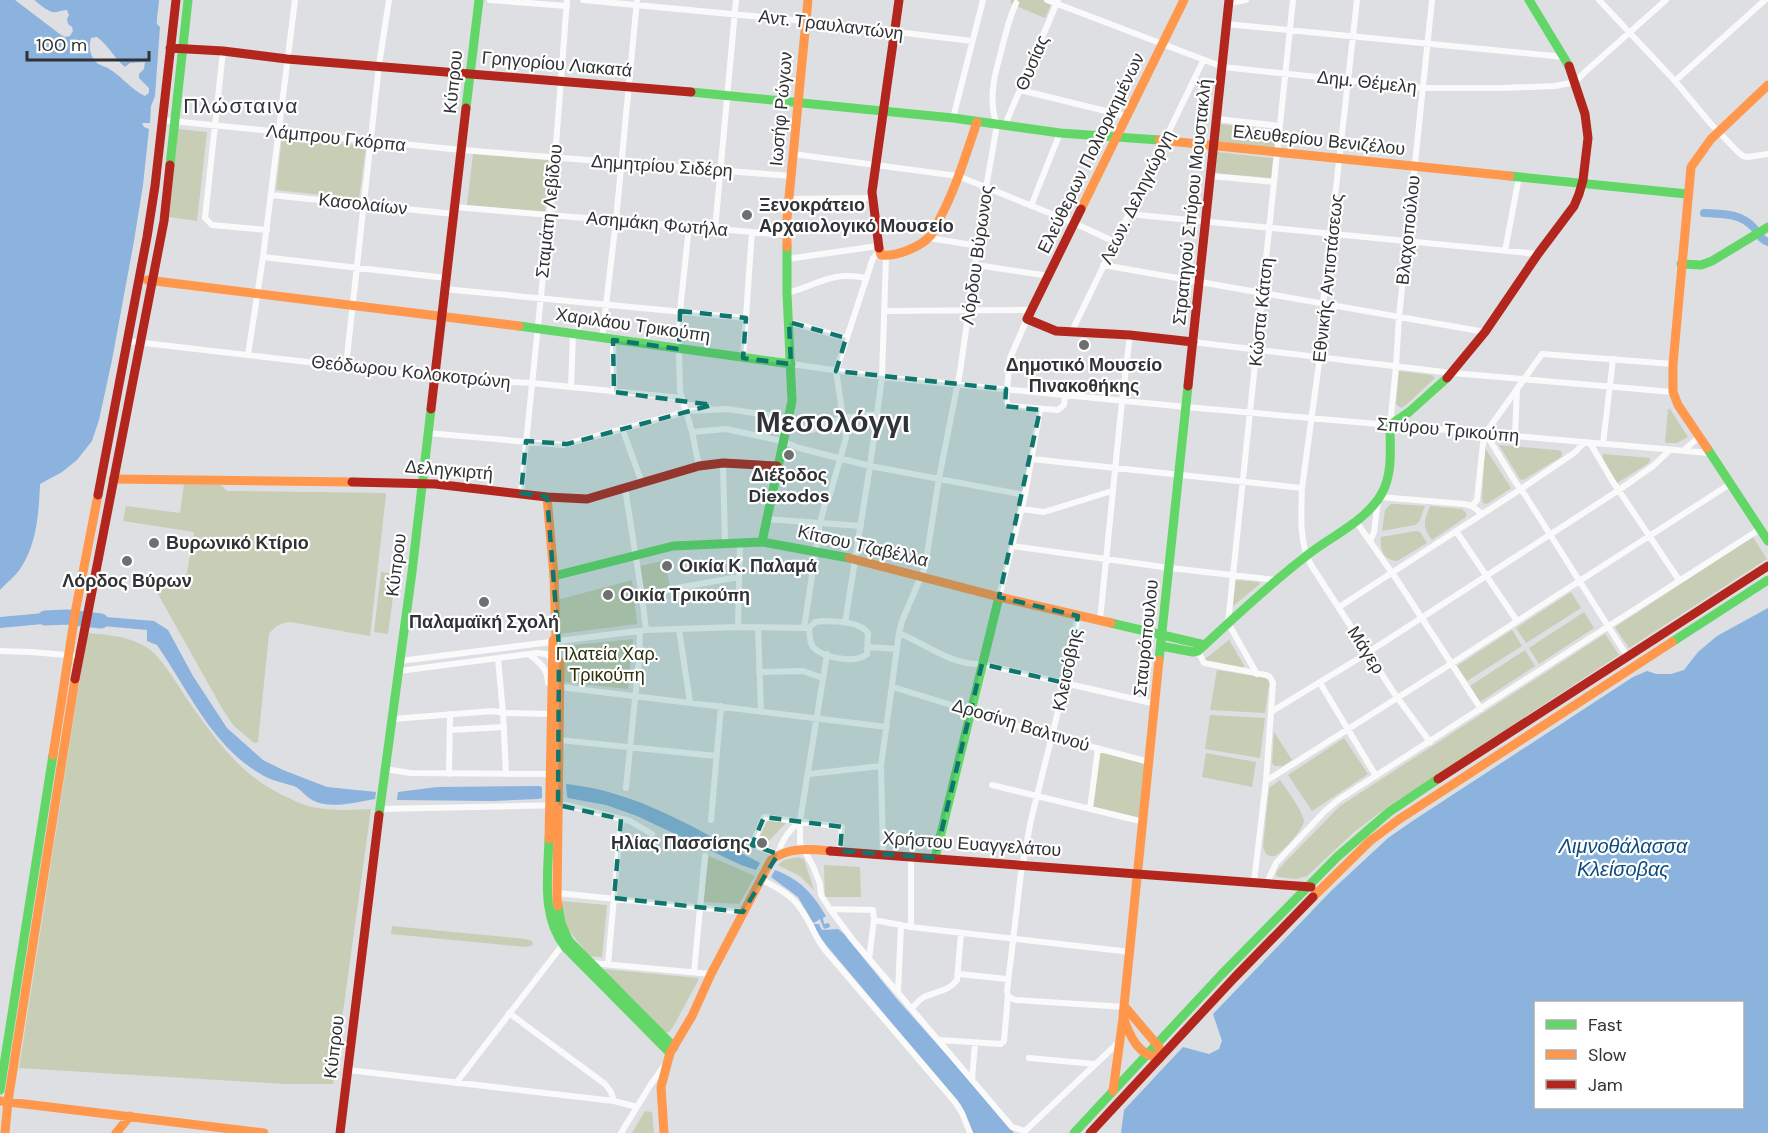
<svg xmlns="http://www.w3.org/2000/svg" width="1768" height="1133" font-family="'DM Sans',sans-serif">
<style>
.green{fill:#c8cdb5}
.water{fill:#8bb3dd;fill-rule:evenodd}
.lines{fill:none;stroke-linecap:round;stroke-linejoin:round}
.canal{stroke:#8bb3dd;stroke-width:8}
.river{stroke:#8bb3dd;stroke-width:15}
.street{stroke:#fafafb;stroke-width:6}
.fast{stroke:#63d668;stroke-width:9}
.slow{stroke:#ff974d;stroke-width:9}
.jam{stroke:#b3261e;stroke-width:9}
.marked{fill:#0f766e;fill-opacity:0.2;stroke:#0f766e;stroke-width:4.5;stroke-dasharray:12 8;stroke-linejoin:round}
.poi-dot{fill:#6d6f71;stroke:#fff;stroke-width:2}
.labels{text-anchor:middle;dominant-baseline:central;stroke-width:4.5;stroke-linejoin:round;paint-order:stroke}
.street-label{font-size:18px;fill:#313234;stroke:#fff}
.poi-label{font-size:18px;font-weight:bold;fill:#313234;stroke:#fff;text-anchor:start}
.park-label{font-size:18px;fill:#2c300d;stroke:#fff}
.water-label{font-size:20px;font-style:italic;fill:#0d4b81;stroke:#fff}
.quarter-label{font-size:21px;letter-spacing:1.5px;fill:#2f3236;stroke:#fff}
.town-label{font-size:30px;font-weight:bold;fill:#2f3236;stroke:#fff}
</style>
<rect width="100%" height="100%" fill="#dddfe2"/>
<path class="green" d="M1011,0h42l-8,18 -34,-14z
M1220,124l56,6 -2,18 -56,-6z
M178,129l29,3 -10,89 -28,-4z
M282,137l84,9 -7,53 -83,-9z
M1217,152l56,6 -2,20 -57,-5z
M473,154l76,6 -4,52 -78,-7z
M1399,371l33,4 3,3 -29,27 -5,3 -5,-4z
M1668,409h2l18,28 -11,6h-12z
M1499,445l58,5 4,1 1,3 -1,3 -38,23 -3,-1z
M1485,448l26,40 -24,16 -4,-1 -1,-5z
M1603,454l47,4 -1,5 -32,20 -15,-23z
M184,484l37,1 6,6 158,2 1,2 -16,141 -80,-14c-10,1 -15,4 -21,12l-11,108 -4,1 -20,-17 -11,-16 -64,-114 -2,-11 2,-2 18,-2 8,-4 2,-5 7,-40 -71,-11 3,-15 54,7z
M1391,504h4l30,2 -6,16 -4,3 -33,6 3,-21z
M1430,506l32,3 4,4v4l-34,23c-10,-14 -8,-18 -2,-34z
M1416,531l4,1 7,11 -30,18c-14,-1 -17,-11 -16,-24z
M1753,537l14,22 -138,89 -14,-21z
M667,560l3,11 -3,1 3,15 -27,5 -3,-26z
M381,572l15,2 -8,60 -14,-2z
M632,580l5,44 -78,10 -2,-34z
M1235,580l24,2 1,2 -28,23z
M1571,592l10,16 -55,35 -10,-15z
M1584,612l10,16 -55,36 -10,-16z
M1512,630l10,16 -55,35 -10,-15z
M87,633c22,2 42,3 61,15 13,9 30,37 39,51 30,42 54,79 104,100 7,3 14,7 21,8 20,4 39,3 59,2l-38,275h-47l-267,-16z
M1605,634l14,21 -240,158 -26,20 -46,43 -10,3 -10,-1 -9,-1 -2,-2 1,-4 11,-12 52,-53z
M633,639l-5,50 -65,-7v-36z
M1229,640l15,25v3l-38,-6 -1,-3z
M1525,650l10,16 -55,36 -10,-16z
M1217,670l53,8 -5,35 -55,-3z
M1210,715l55,3 -5,40 -55,-9z
M1274,732l18,28 -9,6h-8l-3,-3z
M1344,738l24,36 -56,37 -24,-36z
M1098,748l51,14 -5,60 -54,-13z
M1206,753l50,9 -4,25 -50,-10z
M1280,780c7,10 22,30 24,41 0,7 -23,34 -30,35 -3,1 -5,0 -8,-2l-3,-7 6,-59z
M768,820l19,2 -24,25 -7,-3z
M709,856l46,20 -16,28 -36,-2z
M798,857l6,2 10,31 -14,-14 -22,-11 6,-5z
M824,865l36,2 1,30h-36z
M561,901l46,4 -5,52 -13,-1 -24,-31z
M392,926l134,13 6,2 1,3 -2,2 -6,1 -134,-13z
M604,969l94,9v3l-25,46 -4,5 -6,1 -60,-63z
M645,1111l7,1 2,21h-22z"/>
<path class="water" d="M0,0h15l46,35 4,2 5,-1 3,-5 -1,-4 -4,-3 -1,-5 2,-4 -2,-5c-4,0 -7,1 -10,2 -8,2 -17,-8 -23,-12h125c0,6 -3,21 -2,24l3,3 -5,69 -4,10 -1,17h-8l2,4 5,2 -6,56 -9,56 -22,119 -13,60 -7,21 -15,19 -15,12 -22,12c-1,27 -3,58 -18,82 -5,9 -15,16 -22,24zM97,37c12,9 17,21 28,30l5,-4 15,-1 -1,7 -5,5v4l10,10v5l-4,3c-13,-6 -22,-18 -34,-26 -5,-4 -12,-4 -16,-9 -6,-7 -6,-15 -4,-23z
M1768,608v525h-647l3,-23 59,-63 26,7 10,-5 3,-8 -9,-27 118,-123 57,-53 26,-18 219,-143 14,-6 9,3h15l13,-4 14,-18 19,-16zM1536,1002h206v106h-206z
M66,611l-2,11 -64,6v-11z
M94,616l60,5 14,9 25,46 34,52 36,32 20,10 44,17 49,5 -1,7c-19,3 -45,11 -63,1 -7,-4 -11,-11 -18,-14 -10,-3 -21,-5 -30,-10 -48,-26 -72,-78 -101,-122l-6,-9 -10,-4v-11l-55,-5 -3,-3 1,-5z
M566,784c71,7 132,46 194,79l-4,7 -15,-5 -104,-49 -31,-11 -38,-7 -1,-2z
M539,786l3,1v11l-4,1 -46,2 -95,-1 1,-8 39,-5z
M775,870c25,9 38,24 51,46l-3,2 1,6 5,-1 1,4 -6,2 -4,-10 -6,4 -2,-2 -14,-24 -27,-20z
M814,924h5l3,6 16,-1 5,4 53,65 73,82 45,53h-41l-12,-28 -134,-159 -10,-13z"/>
<g class="lines">
<path class="canal" d="M1704,213c19,1 37,0 50,15 5,6 7,12 14,14"/>
<path class="river" d="M45,618l22,-1 34,4"/>
<path class="street" d="M490,0l77,6
M583,0l222,21 167,20
M1047,0l176,67 200,21h79l53,-2 20,-4 10,-10 81,-72
M1357,0l-34,304 -3,52 -18,132c-1,25 -3,55 9,77l83,128 36,49
M1599,0l76,81 36,43 26,27 6,5 5,1 20,-3
M1229,3l17,-3
M1227,24l337,33
M223,51l-18,167 7,7 55,5
M1675,81l90,-81
M1020,90l106,26
M953,118l30,-118
M1217,119l63,7
M162,120l300,30 329,26
M1005,125l53,-125
M793,154l165,22 116,47 41,19
M1211,176l63,6
M271,195l183,19
M789,199l83,-1
M1031,206l29,-73
M455,207l332,28
M1128,214l410,40
M689,227l-9,84 -1,38 1,42 12,41 7,34
M715,229l21,-229
M929,238l50,8
M1505,251l14,-74
M263,257l183,21
M787,259l91,-13
M976,265l73,11
M1103,265l382,67
M444,289l302,29
M787,293c34,-9 42,-22 80,-15
M884,311l147,-1
M1027,319l-17,39 -4,42 3,6 49,4 6,-5 1,-10
M789,322l57,16
M1071,333l132,-272
M602,339l14,-119 21,-220
M613,340l1,52
M127,341l317,37 87,5 151,15
M1193,342l259,31 221,19
M248,355l15,-98 32,-257
M743,358l9,-126
M791,364l91,13 304,30 523,46
M346,366l33,-301 10,-65
M571,387l2,-53
M786,424l26,6 30,-12 35,-4
M1390,425l6,-59 3,-49 33,-317
M622,428l20,55
M692,432l34,-3 56,12 17,7 71,18 155,29
M427,433l136,12 126,-34 38,-2 61,9
M1486,434l30,49 9,12 102,161
M1515,436l2,-47
M1590,443l23,39 66,98
M1603,444l10,-85
M1683,451l16,-14
M1032,459l270,29
M723,463l2,80
M625,488l17,108 4,34
M521,493l34,-335 12,-158
M1380,497l84,7 8,2 10,8
M1472,506l5,-6 6,-57 4,-12 55,-77 131,10
M1022,509l22,3 68,-21
M766,519l95,7
M1355,520l42,60 84,129
M1456,531l61,90
M1370,541l4,-9 4,-31
M1013,546l157,22 107,12
M642,596l40,-9 57,-10
M999,597l26,-102 15,-85
M1339,607l182,-118 53,-36 11,-11
M1078,616l-13,67 -34,137 -10,53 -14,118 1,5 7,4 110,7
M1100,620l22,-219 8,-66
M824,621c15,1 35,0 44,12l-1,21c-11,10 -44,4 -54,-7 -4,-5 -3,-13 -4,-19l6,-6z
M845,623l25,-157 12,-89 4,-120
M738,627l2,-84
M758,627l3,85
M804,628l16,-105 6,-23 3,-2 17,-60 -10,-67 37,-113 6,-6
M679,629l11,74
M899,633c27,11 53,33 83,31l174,40
M868,647l29,2
M0,651l31,1 48,4
M1198,651l6,12 62,12 4,2 3,6 -7,98 -12,101
M827,654l-27,167v22l13,23 7,18 1,11 9,14 23,31 159,187 13,4 95,-90
M530,655c10,8 18,14 18,28
M498,659l5,54 49,1
M400,661l246,-31 92,-3 71,1
M399,671l138,-18 9,1 8,6
M759,672l44,-1 20,7
M1257,674l-29,-51 65,-623
M1320,683l56,93
M560,687l327,40
M893,687l158,49 98,26
M1271,712l90,-55 258,-167 34,-24 17,-16
M393,719l100,-8 10,2 3,61
M450,730l54,-3
M559,740l157,16
M385,769l25,4 142,1
M449,774l1,-60
M809,774l72,-8
M1266,781l177,-112 287,-185
M992,785l152,37
M626,788l13,-128 1,-29
M380,809l186,-4 64,16 22,13
M1090,809l8,-61
M711,820l10,-114
M800,821c-11,10 -18,18 -22,33l-26,-9 12,-28 78,10 -2,24
M883,854l-2,-88 18,-133 3,-12 23,-54 14,-89 21,-106 26,-184 11,-63c-9,-24 -3,-49 4,-73 4,-17 8,-33 15,-49
M911,856v71l220,25
M761,879c14,8 30,15 39,29 10,13 15,29 25,42l130,152 7,11 8,20
M1267,883l9,-20 48,-51 14,-12 422,-271
M557,893l186,19
M830,909l43,1 1,10 37,7
M869,959l5,-39
M592,963l119,11
M608,964l13,-145
M694,972l11,-116
M959,974l48,5
M898,991l3,-66
M912,1008c4,-4 7,-8 12,-11 12,-6 24,-5 33,-17l4,-47
M509,1013l96,71 6,8 3,9
M939,1040l62,4 3,-3 4,-45
M1029,1058l66,6
M348,1070l266,31 23,6
M972,1080l3,-37
M456,1083l108,-140
M621,1133l30,-49 13,-18"/>
<path class="fast" d="M1529,0l40,66
M691,92l262,26 107,15 99,7
M466,108l13,-108
M170,165l18,-165
M1510,176l177,18
M1681,264l20,1 11,-4 56,-34
M519,326l272,38
M1707,448l61,93
M762,542l30,-141 -5,-108v-46
M554,576l119,-30 89,-4 87,16
M1111,623l94,22
M1672,642l96,-62
M1161,646l32,6 5,-1c35,-32 69,-65 107,-94 24,-20 61,-35 77,-64 11,-20 8,-46 8,-68l19,-13 38,-34
M1159,660l29,-274
M379,815l33,-243 19,-163
M549,839c-1,37 -8,77 16,108l105,106
M935,858l64,-261
M558,906l3,17 8,18 105,106
M0,1090l53,-335
M1074,1133l147,-158 116,-118 52,-45 49,-33"/>
<path class="slow" d="M1159,140l351,36
M1081,209l103,-209
M787,247v-29l21,-218
M879,248l2,7c15,2 40,-8 50,-20 4,-5 7,-12 9,-17 16,-30 26,-64 37,-96
M147,280l372,46
M1707,448l-29,-43 -5,-13v-28l18,-197 20,-28 57,-54
M113,479l239,3
M547,497l7,79 2,60 -3,5 -4,198
M849,558l150,39 112,26
M53,755l23,-147 22,-113
M1313,897l57,-56 28,-21 274,-178
M558,906l-1,-8 3,-236
M1125,1007l34,40 1,11c-22,-2 -31,-23 -37,-42l36,-356
M1113,1091l10,-73
M0,1101l264,32
M5,1133l3,-32 67,-422
M116,1133l14,-17
M664,1133l-3,-46 9,-34 22,-37 19,-42 60,-114c17,-13 38,-11 59,-9"/>
<path class="jam" d="M170,48l53,3 64,8 404,33
M1081,209l-54,110 29,12 74,4 63,7
M879,248l-7,-56 27,-192
M1447,378l38,-46 53,-78 36,-48 5,-12 4,-14 5,-42 -3,-24 -16,-48
M1188,386l41,-386
M431,409l35,-301
M352,482l83,2 112,13 40,2 112,-33 24,-3 54,3
M98,495l49,-258 8,-51 21,-186
M75,679l89,-458 6,-56
M1438,779l330,-213
M830,851l481,36
M340,1133l39,-318
M1090,1133l145,-156 78,-80"/>
</g>
<path class="marked" d="M680,311l66,7 -3,40 48,6 -2,-42 57,16 -10,33 170,18 -1,17 35,4 -41,187 79,19 -13,67 -83,-19 -47,194 -95,-7 2,-24 -78,-10 -12,28 26,9 -35,58 -129,-14 7,-79 -63,-14 1,-158 -12,-150 -26,-4 5,-52 41,3 145,-39 -98,-13 -1,-52 66,9z"/>
<g class="poi-dot">
<circle cx="747" cy="215" r="6"/>
<circle cx="1084" cy="345" r="6"/>
<circle cx="789" cy="455" r="6"/>
<circle cx="154" cy="543" r="6"/>
<circle cx="127" cy="561" r="6"/>
<circle cx="667" cy="566" r="6"/>
<circle cx="608" cy="595" r="6"/>
<circle cx="484" cy="602" r="6"/>
<circle cx="762" cy="843" r="6"/>
</g>
<g class="labels">
<g class="street-label">
<text transform="translate(831 25) rotate(7)">Αντ. Τραυλαντώνη</text>
<text transform="translate(1032 63) rotate(-67)">Θυσίας</text>
<text transform="translate(557 64) rotate(5)">Γρηγορίου Λιακατά</text>
<text transform="translate(453 82) rotate(-84)">Κύπρου</text>
<text transform="translate(1367 82) rotate(6)">Δημ. Θέμελη</text>
<text transform="translate(781 109) rotate(-85)">Ιωσήφ Ρώγων</text>
<text transform="translate(336 138) rotate(6)">Λάμπρου Γκόρπα</text>
<text transform="translate(1319 140) rotate(6)">Ελευθερίου Βενιζέλου</text>
<text transform="translate(1091 153) rotate(-64)">Ελεύθερων Πολιορκημένων</text>
<text transform="translate(662 166) rotate(4)">Δημητρίου Σιδέρη</text>
<text transform="translate(1137 197) rotate(-64)">Λεων. Δεληγιώργη</text>
<text transform="translate(1192 202) rotate(-84)">Στρατηγού Σπύρου Μουστακλή</text>
<text transform="translate(363 204) rotate(6)">Κασολαίων</text>
<text transform="translate(549 211) rotate(-84)">Σταμάτη Λεβίδου</text>
<text transform="translate(657 224) rotate(5)">Ασημάκη Φωτήλα</text>
<text transform="translate(1408 230) rotate(-84)">Βλαχοπούλου</text>
<text transform="translate(977 255) rotate(-82)">Λόρδου Βύρωνος</text>
<text transform="translate(1328 278) rotate(-84)">Εθνικής Αντιστάσεως</text>
<text transform="translate(1261 312) rotate(-84)">Κώστα Κάτση</text>
<text transform="translate(633 325) rotate(8)">Χαριλάου Τρικούπη</text>
<text transform="translate(411 372) rotate(6)">Θεόδωρου Κολοκοτρώνη</text>
<text transform="translate(1448 430) rotate(5)">Σπύρου Τρικούπη</text>
<text transform="translate(449 470) rotate(5)">Δεληγκιρτή</text>
<text transform="translate(863 546) rotate(13)">Κίτσου Τζαβέλλα</text>
<text transform="translate(396 565) rotate(-83)">Κύπρου</text>
<text transform="translate(1146 638) rotate(-84)">Σταυρόπουλου</text>
<text transform="translate(1366 650) rotate(57)">Μάγερ</text>
<text transform="translate(1067 670) rotate(-78)">Κλεισόβης</text>
<text transform="translate(1021 725) rotate(17)">Δροσίνη Βαλτινού</text>
<text transform="translate(972 844) rotate(4)">Χρήστου Ευαγγελάτου</text>
<text transform="translate(334 1047) rotate(-83)">Κύπρου</text>
</g>
<g class="poi-label">
<text x="759" y="205">Ξενοκράτειο<tspan x="759" dy="21">Αρχαιολογικό Μουσείο</tspan></text>
<text x="1084" y="365" text-anchor="middle">Δημοτικό Μουσείο<tspan x="1084" dy="21">Πινακοθήκης</tspan></text>
<text x="789" y="475" text-anchor="middle">Διέξοδος<tspan x="789" dy="21">Diexodos</tspan></text>
<text x="166" y="543">Βυρωνικό Κτίριο</text>
<text x="679" y="566">Οικία Κ. Παλαμά</text>
<text x="127" y="581" text-anchor="middle">Λόρδος Βύρων</text>
<text x="620" y="595">Οικία Τρικούπη</text>
<text x="484" y="622" text-anchor="middle">Παλαμαϊκή Σχολή</text>
<text x="750" y="843" text-anchor="end">Ηλίας Πασσίσης</text>
</g>
<g class="park-label">
<text x="607" y="654">Πλατεία Χαρ.<tspan x="607" dy="21">Τρικούπη</tspan></text>
</g>
<g class="water-label">
<text x="1623" y="846">Λιμνοθάλασσα<tspan x="1623" dy="23">Κλείσοβας</tspan></text>
</g>
<g class="quarter-label">
<text x="241" y="106">Πλώσταινα</text>
</g>
<g class="town-label">
<text x="833" y="421">Μεσολόγγι</text>
</g>
</g>
<rect x="1534" y="1001" width="210" height="108" fill="#ffffff" stroke="#adadae" stroke-width="1.5"/>
<rect x="1546" y="1020" width="30" height="9" fill="#63d668" stroke="#adadae" stroke-width="1.5"/>
<text x="1588" y="1031" font-size="18" fill="#313234">Fast</text>
<rect x="1546" y="1050" width="30" height="9" fill="#ff974d" stroke="#adadae" stroke-width="1.5"/>
<text x="1588" y="1061" font-size="18" fill="#313234">Slow</text>
<rect x="1546" y="1080" width="30" height="9" fill="#b3261e" stroke="#adadae" stroke-width="1.5"/>
<text x="1588" y="1091" font-size="18" fill="#313234">Jam</text>
<path d="M27 51v9h122v-9" fill="none" stroke="#313234" stroke-width="3"/>
<text x="36" y="51" font-size="18" fill="#313234" stroke="#ffffff" stroke-width="4.5" paint-order="stroke">100 m</text>
</svg>
